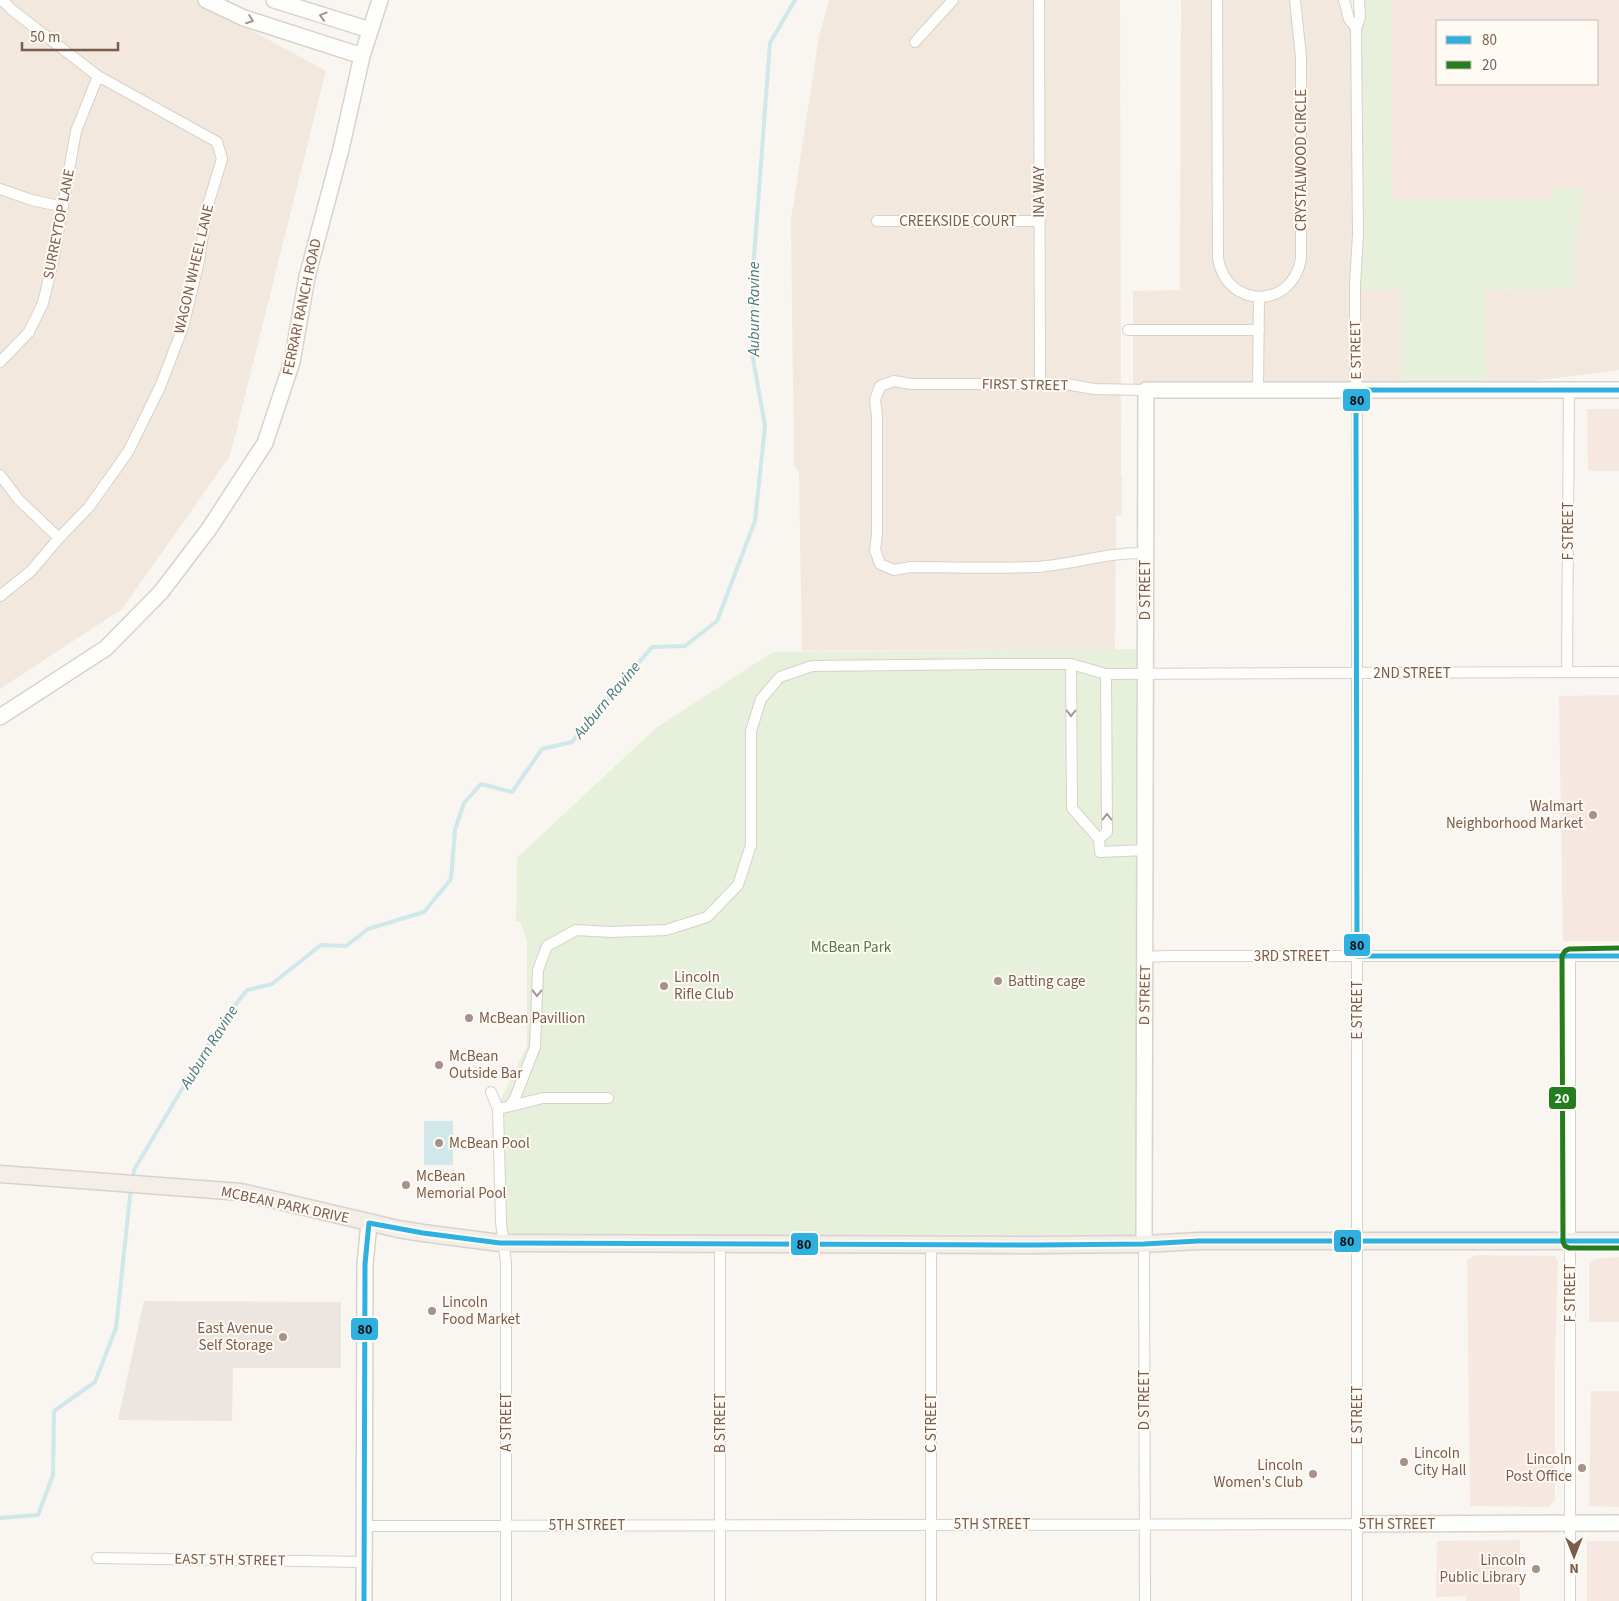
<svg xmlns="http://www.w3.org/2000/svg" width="1619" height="1601" font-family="'Source Sans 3',sans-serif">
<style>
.residential{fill:#f2e8de}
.commercial{fill:#f6e8e1;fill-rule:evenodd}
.industrial{fill:#ede5e0}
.green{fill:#e7f0db}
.water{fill:#d0e8ea}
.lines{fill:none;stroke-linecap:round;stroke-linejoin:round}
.stream{stroke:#d0e8ea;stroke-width:4}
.street-casing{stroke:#d7d1cb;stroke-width:12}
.secondary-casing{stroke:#d9d2cb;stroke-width:18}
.primary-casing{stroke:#dad1cc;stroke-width:19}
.street{stroke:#fefefd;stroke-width:10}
.secondary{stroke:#fefefd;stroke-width:15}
.primary{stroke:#f3eee8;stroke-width:16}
.bus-1-casing{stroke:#fffaf3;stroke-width:9}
.bus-2-casing{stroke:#fffaf3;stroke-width:9}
.bus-1{stroke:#2eb1e1;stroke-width:5}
.bus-2{stroke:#247d1e;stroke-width:5}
.oneway{stroke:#a8958b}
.poi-dot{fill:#a69286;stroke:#fffaf3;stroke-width:2}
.labels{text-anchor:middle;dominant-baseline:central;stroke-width:4;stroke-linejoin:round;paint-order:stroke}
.street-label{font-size:15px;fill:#7a5c4d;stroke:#fffaf3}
.poi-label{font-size:15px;fill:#7a5c4d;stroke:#fffaf3;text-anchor:start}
.park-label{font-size:15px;fill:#537a41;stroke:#fffaf3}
.water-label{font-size:16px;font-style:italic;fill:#437c86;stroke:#fffaf3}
.line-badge{stroke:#fffaf3;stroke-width:2}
.badge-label{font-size:14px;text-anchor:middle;font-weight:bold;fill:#fff}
.pale-badge-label{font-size:14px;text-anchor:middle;font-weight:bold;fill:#111}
</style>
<rect width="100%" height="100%" fill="#f9f5f0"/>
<path class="residential" d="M0,0h196l130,71 -96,385 -108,153 -122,80z
M829,0h291l1,477h1v38l-6,1 -1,133 -313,2 -3,-179 -5,-7 -3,-245 28,-184z
M1181,0h160l11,35 3,203 -3,52h48l1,97h-268v-96l47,-1z
M1584,188h35v182l-133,17v-97l89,-1v-38z"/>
<path class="commercial" d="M1391,0h228v188h-67v11h-161zM1438,21h160v63h-160z
M1587,409h32v62h-31z
M1619,695v246h-56l-4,-245z
M1476,1255l79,1 3,4 -3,102v138l-6,7 -79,-1 -3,-247z
M1619,1257v65h-30v-58l5,-5z
M1591,1391h28v116l-30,-1z
M1520,1540v61h-54v-5l-30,1 1,-56z
M1587,1541h32v60h-32z"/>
<path class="industrial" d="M144,1301l197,1v66h-108l-1,53 -114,-1z"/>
<path class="green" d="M1354,0h37l1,199h160v-11h32l-9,63v38l-89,1v97h-85l-1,-97h-43l2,-255z
M1142,649l-2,588 -639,-1 -3,-131 29,-59v-105l-7,-20h-4l1,-63 139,-130 117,-76z"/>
<path class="water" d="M424,1121h29v44h-29z"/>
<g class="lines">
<path class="stream" d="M133,1181l1,-11 87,-147 26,-33 25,-6 49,-39 25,1 22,-17 56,-17 27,-33 4,-49 9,-27 17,-19 31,8 30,-43 30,-7 80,-95 33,-1 32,-25 38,-100 10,-95 -13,-73 2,-96 16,-214 25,-43
M0,1518l38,-3 15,-40 1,-64 41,-29 21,-54 15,-141"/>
<g class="street-casing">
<path id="street" d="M1039,0l1,384
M1217,0l1,258c8,51 74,52 83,1v-202l-6,-57
M1344,0l5,19 7,9
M915,42l38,-42
M0,189l32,11 31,7
M877,221h163
M1128,330h131
M0,362l29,-30 14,-29 10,-42 23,-130 22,-55
M1258,390l1,-93
M0,475l19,25 40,38
M1145,553c-38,-1 -73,12 -110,14 -41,2 -83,0 -124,0l-17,3 -14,-6 -5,-14 2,-16v-118l-2,-16 5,-14 14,-5 17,3h155l28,5 52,1
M0,596l31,-25 28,-33 30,-31 39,-55 32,-65 23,-60 16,-66 8,-53 15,-49 -5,-17 -119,-66 -86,-66 -10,-10
M1071,664l1,144 27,31 8,-7 -1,-158
M1567,672l2,-282
M1099,839l1,13 46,-2
M1570,956v645
M1145,957l22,-1h452
M491,1092l7,17
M510,1106l5,-8 20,-51 3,-77 9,-24 29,-16 35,2 55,-2 41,-13 31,-32 13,-40v-114l10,-32 19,-22 32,-11 183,-2h76l35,10 513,-2
M1144,1244l1,357
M931,1245v356
M364,1526l993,-2
M97,1558l267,4
M506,1601v-338l-5,-41 -3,-113 45,-11h65
M720,1601v-357
M1357,1601v-1211l-2,-24v-81l3,-51 -2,-206 4,-10 -1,-18"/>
</g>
<g class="secondary-casing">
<path id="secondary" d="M206,0l38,18 118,38
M274,0l96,30
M0,717l106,-69 55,-56 48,-63 56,-86 27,-81 15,-85 34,-128 21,-93 18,-56
M1144,1244l2,-854h473
M1357,1524l262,-1
M364,1601l1,-337 4,-41"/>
</g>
<g class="primary-casing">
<path id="primary" d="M0,1174l241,18 157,37 25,4 77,10 537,2 107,-1 54,-3h421"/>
</g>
<use href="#street" class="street"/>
<use href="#secondary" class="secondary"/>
<use href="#primary" class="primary"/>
<g class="bus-1-casing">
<path id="bus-1" d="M1619,390h-262l-1,28 1,538h262
M364,1601l1,-337 4,-41 54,10 77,10 537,2 107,-1 54,-3h421"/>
</g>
<g class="bus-2-casing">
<path id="bus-2" d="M1619,948l-50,1 -4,2 -3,5 1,286 2,4 4,2h50"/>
</g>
<use href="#bus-1" class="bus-1"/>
<use href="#bus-2" class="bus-2"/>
</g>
<defs><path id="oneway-chevron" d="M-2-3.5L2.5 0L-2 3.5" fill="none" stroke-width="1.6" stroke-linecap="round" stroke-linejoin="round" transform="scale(1.25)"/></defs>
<g class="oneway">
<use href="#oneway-chevron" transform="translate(323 16) rotate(-163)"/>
<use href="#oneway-chevron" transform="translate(250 20) rotate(20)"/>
<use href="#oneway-chevron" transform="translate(1071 713) rotate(90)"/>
<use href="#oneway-chevron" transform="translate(1107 817) rotate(-90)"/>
<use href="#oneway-chevron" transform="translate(537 993) rotate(91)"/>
</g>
<g class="poi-dot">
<circle cx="1593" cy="815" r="5"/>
<circle cx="998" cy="981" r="5"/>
<circle cx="664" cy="986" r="5"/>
<circle cx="469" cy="1018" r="5"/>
<circle cx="439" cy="1065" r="5"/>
<circle cx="439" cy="1143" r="5"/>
<circle cx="406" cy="1185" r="5"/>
<circle cx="432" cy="1311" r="5"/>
<circle cx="283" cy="1337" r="5"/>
<circle cx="1404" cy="1462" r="5"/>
<circle cx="1582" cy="1468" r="5"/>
<circle cx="1313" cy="1474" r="5"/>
<circle cx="1536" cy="1569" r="5"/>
</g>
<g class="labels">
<g class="street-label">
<text transform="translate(1301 160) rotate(-90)">CRYSTALWOOD CIRCLE</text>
<text transform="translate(1039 192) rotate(-90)">INA WAY</text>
<text x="958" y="221">CREEKSIDE COURT</text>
<text transform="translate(59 224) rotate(-79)">SURREYTOP LANE</text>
<text transform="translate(194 269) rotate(-77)">WAGON WHEEL LANE</text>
<text transform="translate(302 307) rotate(-78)">FERRARI RANCH ROAD</text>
<text transform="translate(1356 350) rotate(-91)">E STREET</text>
<text transform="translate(1025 385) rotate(1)">FIRST STREET</text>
<text transform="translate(1568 531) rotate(-90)">F STREET</text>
<text transform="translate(1145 590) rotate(-90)">D STREET</text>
<text x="1412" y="673">2ND STREET</text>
<text x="1292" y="956">3RD STREET</text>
<text transform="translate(1145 995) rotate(-89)">D STREET</text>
<text transform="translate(1357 1010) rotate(-90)">E STREET</text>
<text transform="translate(285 1205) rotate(12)">MCBEAN PARK DRIVE</text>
<text transform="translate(1570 1293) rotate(-90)">F STREET</text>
<text transform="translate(1144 1400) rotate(-90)">D STREET</text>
<text transform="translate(1357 1415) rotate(-90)">E STREET</text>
<text transform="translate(506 1422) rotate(-90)">A STREET</text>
<text transform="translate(720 1423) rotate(-90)">B STREET</text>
<text transform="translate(931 1423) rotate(-90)">C STREET</text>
<text x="992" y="1524">5TH STREET</text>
<text x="1397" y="1524">5TH STREET</text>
<text x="587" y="1525">5TH STREET</text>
<text transform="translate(230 1560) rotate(1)">EAST 5TH STREET</text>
</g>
<g class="poi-label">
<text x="1583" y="806" text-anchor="end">Walmart<tspan x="1583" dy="17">Neighborhood Market</tspan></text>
<text x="674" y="977">Lincoln<tspan x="674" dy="17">Rifle Club</tspan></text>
<text x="1008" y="981">Batting cage</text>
<text x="479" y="1018">McBean Pavillion</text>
<text x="449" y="1056">McBean<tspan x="449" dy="17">Outside Bar</tspan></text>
<text x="449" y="1143">McBean Pool</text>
<text x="416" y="1176">McBean<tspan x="416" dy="17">Memorial Pool</tspan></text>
<text x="442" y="1302">Lincoln<tspan x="442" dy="17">Food Market</tspan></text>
<text x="273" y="1328" text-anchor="end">East Avenue<tspan x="273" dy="17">Self Storage</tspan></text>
<text x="1414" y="1453">Lincoln<tspan x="1414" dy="17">City Hall</tspan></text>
<text x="1572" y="1459" text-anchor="end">Lincoln<tspan x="1572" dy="17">Post Office</tspan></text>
<text x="1303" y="1465" text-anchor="end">Lincoln<tspan x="1303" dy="17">Women's Club</tspan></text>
<text x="1526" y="1560" text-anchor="end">Lincoln<tspan x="1526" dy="17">Public Library</tspan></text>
</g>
<g class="park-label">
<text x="851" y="947">McBean Park</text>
</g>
<g class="water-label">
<text transform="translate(754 309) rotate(-90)">Auburn Ravine</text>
<text transform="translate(607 700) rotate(-50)">Auburn Ravine</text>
<text transform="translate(209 1047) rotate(-58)">Auburn Ravine</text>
</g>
</g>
<g class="line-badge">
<rect x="1342" y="388" width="29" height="24" rx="5" fill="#2eb1e1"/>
<rect x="1343" y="933" width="28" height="24" rx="5" fill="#2eb1e1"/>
<rect x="1548" y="1086" width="29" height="24" rx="5" fill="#247d1e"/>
<rect x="1333" y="1229" width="29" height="24" rx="5" fill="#2eb1e1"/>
<rect x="790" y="1232" width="29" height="24" rx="5" fill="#2eb1e1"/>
<rect x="350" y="1317" width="29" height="24" rx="5" fill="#2eb1e1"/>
</g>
<g class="badge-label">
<text x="1562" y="1103">20</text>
</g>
<g class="pale-badge-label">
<text x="1357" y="405">80</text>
<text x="1357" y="950">80</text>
<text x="1347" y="1246">80</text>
<text x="804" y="1249">80</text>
<text x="365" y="1334">80</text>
</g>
<rect x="1436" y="20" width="162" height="65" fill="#fffaf3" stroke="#cabbb1"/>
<rect x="1446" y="36" width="25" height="8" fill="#2eb1e1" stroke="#cabbb1"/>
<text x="1482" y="45" font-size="15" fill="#7a5c4d">80</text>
<rect x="1446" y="61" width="25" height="8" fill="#247d1e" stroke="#cabbb1"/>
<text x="1482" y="70" font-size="15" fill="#7a5c4d">20</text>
<g transform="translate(1574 1556) rotate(180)" stroke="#fffaf3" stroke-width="4" paint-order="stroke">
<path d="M0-4L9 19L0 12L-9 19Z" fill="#7a5c4d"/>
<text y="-8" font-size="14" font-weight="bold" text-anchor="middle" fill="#7a5c4d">N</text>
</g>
<path d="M22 42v8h96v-8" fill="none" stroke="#7a5c4d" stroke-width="2.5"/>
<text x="30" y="42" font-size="15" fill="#7a5c4d" stroke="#fffaf3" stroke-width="4" paint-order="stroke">50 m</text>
</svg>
